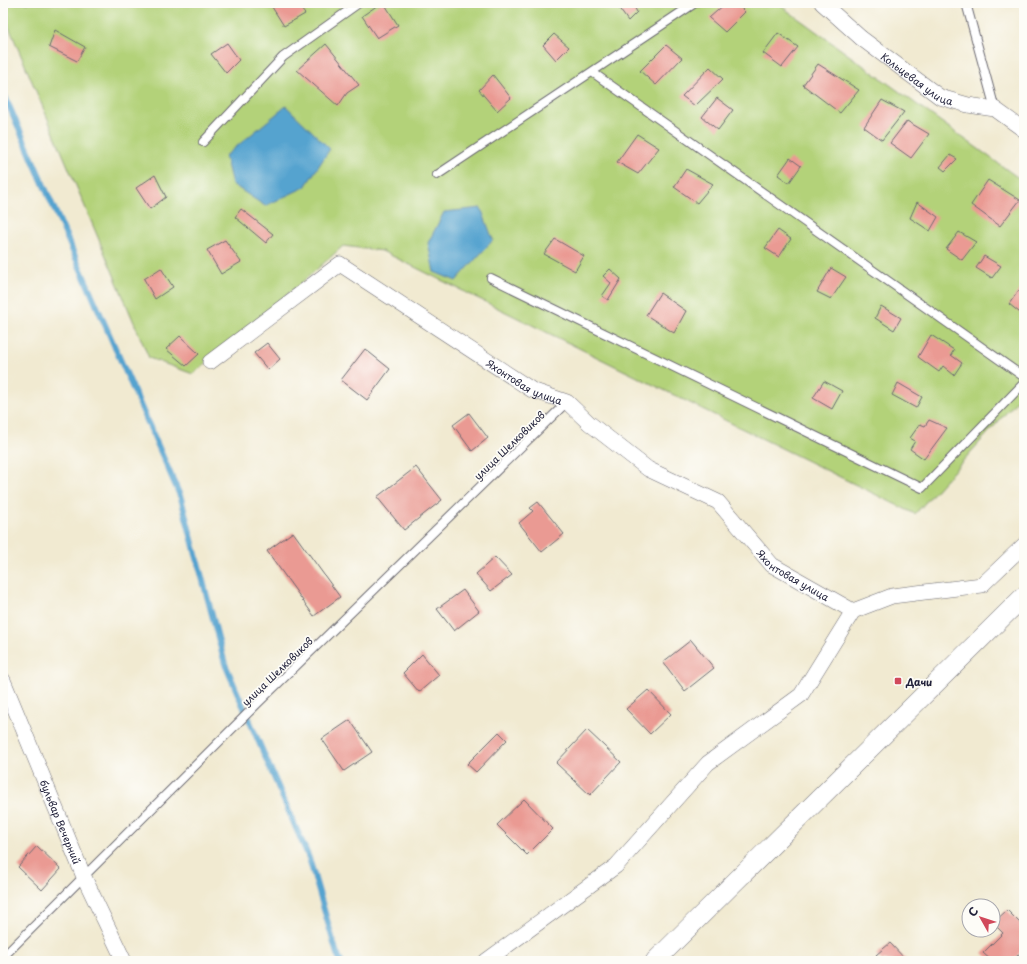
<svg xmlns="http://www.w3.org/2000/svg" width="1027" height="964" font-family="'Playpen Sans',sans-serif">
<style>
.green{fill:#b3d279;stroke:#6a7a5a}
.water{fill:#55a3cf;stroke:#3c6285}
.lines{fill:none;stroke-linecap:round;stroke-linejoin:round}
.stream{stroke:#55a3cf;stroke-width:6}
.building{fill:#ea9a93}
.service-casing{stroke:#6a6870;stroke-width:10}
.minor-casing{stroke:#6a6870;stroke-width:16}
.tertiary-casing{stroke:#6a6870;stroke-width:20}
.service{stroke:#fff;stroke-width:8}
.minor{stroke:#fff;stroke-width:15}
.tertiary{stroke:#fff;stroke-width:19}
.poi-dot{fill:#d1495b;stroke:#fdfcf7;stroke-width:1.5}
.labels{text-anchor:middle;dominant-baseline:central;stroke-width:3.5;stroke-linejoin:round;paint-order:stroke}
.street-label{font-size:10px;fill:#22223b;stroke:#fdfcf7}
.poi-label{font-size:10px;font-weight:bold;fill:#22223b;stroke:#fdfcf7;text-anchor:start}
</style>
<rect width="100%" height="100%" fill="#fdfcf7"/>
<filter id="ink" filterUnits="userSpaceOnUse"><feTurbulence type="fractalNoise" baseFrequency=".025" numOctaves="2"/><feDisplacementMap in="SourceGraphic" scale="8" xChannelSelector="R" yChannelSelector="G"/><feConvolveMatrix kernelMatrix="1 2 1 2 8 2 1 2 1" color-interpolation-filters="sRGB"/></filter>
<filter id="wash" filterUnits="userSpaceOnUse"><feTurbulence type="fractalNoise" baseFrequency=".012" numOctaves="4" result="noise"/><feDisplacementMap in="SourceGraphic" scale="16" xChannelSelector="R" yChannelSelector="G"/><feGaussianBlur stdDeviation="0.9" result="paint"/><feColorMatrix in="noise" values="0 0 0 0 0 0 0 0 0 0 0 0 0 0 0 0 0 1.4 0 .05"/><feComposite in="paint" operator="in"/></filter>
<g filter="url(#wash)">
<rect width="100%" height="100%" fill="#f1ead1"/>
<path class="green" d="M3,3h774l247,179v211l-109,121 -533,-263 -39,-5 -28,25 -122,103 -44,-16 -146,-345z"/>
<path class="water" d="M286,106l44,43 -25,38 -40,19 -33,-22 -7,-28z
M481,208l12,32 -37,41 -22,-9 -6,-29 16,-31z"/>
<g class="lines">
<path class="stream" d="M3,92l178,406 44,166 84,194 28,96 4,7"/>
</g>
<g id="blocks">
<path class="building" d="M278,3h18l9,11 -21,12 -12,-19z
M381,3h3l14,22 -21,13 -15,-22z
M622,3h10l5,9 -9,9 -10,-14z
M726,3h10l9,9 -20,20 -16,-14z
M55,30l30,17 -8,14 -28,-14z
M778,33l20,14 -16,20 -19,-14z
M554,34l15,13 -13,13 -13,-15z
M227,43l12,17 -13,13 -15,-19z
M326,44l33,41 -12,8 -9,13 -41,-36z
M666,45l16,13 -26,27 -16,-14z
M818,64l41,26 -19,23 -37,-28z
M710,67l13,12 -28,27 -13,-10z
M493,75l18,23 -14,13 -18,-21z
M717,98l16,12 -15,20 -16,-13z
M882,100l22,12 -22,28 -18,-13z
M907,121l22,13 -18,24 -21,-15z
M637,134l22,14 -21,26 -21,-12z
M950,155l7,4 -12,12 -5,-4z
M790,158l11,8 -12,17 -11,-8z
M686,169l27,15 -16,19 -23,-16z
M155,175l11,22 -16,12 -14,-21z
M988,180l32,20 -20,26 -29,-21z
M917,202l21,15 -8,14 -20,-13z
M241,209l32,25 -7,9 -31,-26z
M778,230l13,9 -12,18 -14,-9z
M959,232l17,10 -14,18 -16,-11z
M555,239l29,17 -9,15 -31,-17z
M225,240l16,22 -20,12 -14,-24z
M984,256l17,10 -9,12 -16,-10z
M161,268l12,19 -18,12 -11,-20z
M831,268l15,9 -15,22 -14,-7z
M610,269l11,10 -13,21 -6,-4 9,-13 -8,-7z
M1019,290l5,4v22l-15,-12z
M660,293l26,18 -12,22 -28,-18z
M881,306l20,12 -7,12 -19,-12z
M931,335l23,15 -3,5 11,8 -8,12 -11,-9 -4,6 -21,-15z
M180,336l19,18 -13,12 -20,-17z
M267,343l13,16 -12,11 -14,-17z
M365,349l25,20 -23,31 -26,-20z
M824,381l18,10 -10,18 -19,-11z
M898,383l24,14 -6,11 -24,-13z
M469,413l19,25 -16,13 -19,-26z
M929,420l18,8 -23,31 -14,-10 5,-8 -5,-3 10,-14 5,2z
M416,467l26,33 -38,30 -27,-33z
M538,502l26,32 -22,18 -23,-29 14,-12 -3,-3z
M293,532l47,65 -26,19 -47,-65z
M495,557l17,18 -21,16 -15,-17z
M463,590l16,21 -25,20 -17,-22z
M691,640l23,28 -29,23 -22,-29z
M422,654l17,21 -20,17 -16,-19z
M648,690l23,24 -21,20 -24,-25z
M350,720l22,32 -28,19 -22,-32z
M587,730l34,32 -31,33 -34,-32z
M499,732l8,8 -31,32 -9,-8z
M524,799l29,30 -26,26 -30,-30z
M37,846l24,23 -19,21 -24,-23z
M1007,910l17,17v22l-12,12h-20l-9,-8 20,-20 -10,-10z
M890,943l17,18h-25l-6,-6z"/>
</g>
</g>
<g filter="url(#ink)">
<use href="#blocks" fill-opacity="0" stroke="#6a6870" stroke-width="1"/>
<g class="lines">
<g class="service-casing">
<path id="service" d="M966,3l29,106
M592,72l432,305
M203,142l80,-85 76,-54
M437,175l258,-172
M491,278l431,210 102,-105
M3,957l254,-253 310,-302"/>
</g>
<g class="minor-casing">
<g id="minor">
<path id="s1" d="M822,3l39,35 79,59 28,8 27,4 29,21"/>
<path id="s2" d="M210,362l130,-98 192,126 35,12 22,21 59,46 70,33 54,63 81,46"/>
<path id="s3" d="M3,680l81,197 40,84"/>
<path d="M486,961l130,-95 92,-103 93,-68 52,-84 39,-15 90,-11 42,-40"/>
</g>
</g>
<g class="tertiary-casing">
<path id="tertiary" d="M655,961l369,-365"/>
</g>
<use href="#service" class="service"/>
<use href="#minor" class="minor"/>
<use href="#tertiary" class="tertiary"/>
</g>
</g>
<rect class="poi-dot" x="894" y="677" width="8" height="8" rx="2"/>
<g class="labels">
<g class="street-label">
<text stroke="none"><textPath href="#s1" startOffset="122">Кольцевая улица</textPath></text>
<text stroke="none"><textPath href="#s2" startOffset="382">Яхонтовая улица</textPath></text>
<text transform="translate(509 445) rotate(-44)">улица Шелковиков</text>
<text stroke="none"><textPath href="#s2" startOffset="718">Яхонтовая улица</textPath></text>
<text transform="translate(277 671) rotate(-44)">улица Шелковиков</text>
<text stroke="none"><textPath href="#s3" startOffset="153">бульвар Вечерний</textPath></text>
</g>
<g class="poi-label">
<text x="906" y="681">Дачи</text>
</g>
</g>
<rect width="1027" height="964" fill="none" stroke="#fdfcf7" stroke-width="16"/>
<g transform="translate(981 918) rotate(309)"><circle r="19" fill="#fdfcf7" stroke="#a5a5ac"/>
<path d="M0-3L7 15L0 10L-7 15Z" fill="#d1495b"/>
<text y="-6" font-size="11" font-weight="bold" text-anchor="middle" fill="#22223b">С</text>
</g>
</svg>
